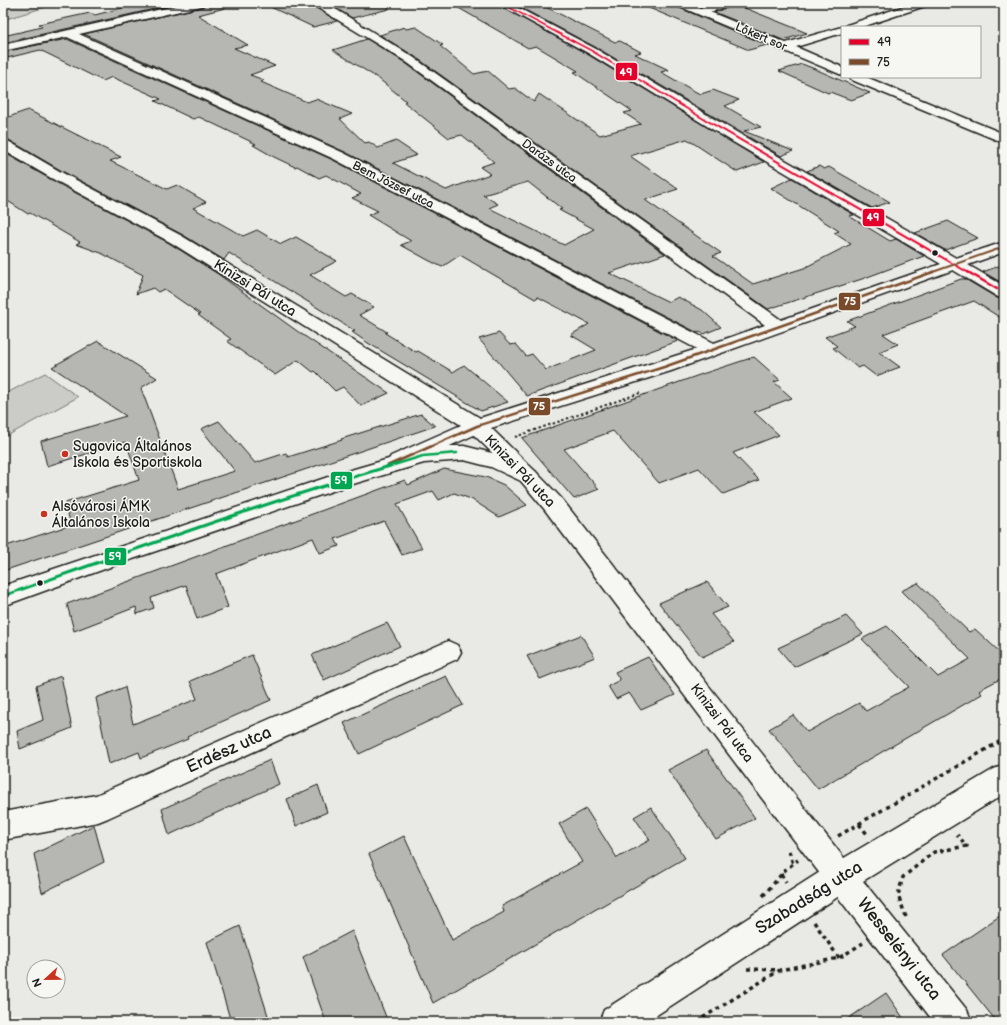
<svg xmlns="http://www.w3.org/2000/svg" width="1007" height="1025" font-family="'Balsamiq Sans',sans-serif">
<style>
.green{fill:#cbcbc7;stroke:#747472}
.building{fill:#b6b6b3;stroke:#1c1c1c;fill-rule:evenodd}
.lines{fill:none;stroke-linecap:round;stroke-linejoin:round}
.minor-casing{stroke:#1c1c1c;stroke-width:3}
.major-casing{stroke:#1c1c1c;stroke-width:3}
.path-far1{stroke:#1c1c1c;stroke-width:2;stroke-dasharray:2.5 2.5;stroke-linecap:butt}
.path{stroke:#1c1c1c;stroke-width:3.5;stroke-dasharray:4 4;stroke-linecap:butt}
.minor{fill:#f6f6f2;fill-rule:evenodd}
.major{fill:#f6f6f2;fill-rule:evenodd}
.bus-1-far2-casing{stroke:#f6f6f2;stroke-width:3}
.bus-1-far1-casing{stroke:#f6f6f2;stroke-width:4}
.bus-1-casing{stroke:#f6f6f2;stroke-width:5}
.bus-2-far1-casing{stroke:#f6f6f2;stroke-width:4}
.bus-2-casing{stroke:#f6f6f2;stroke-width:5}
.bus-3-far1-casing{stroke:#f6f6f2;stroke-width:5}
.bus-3-casing{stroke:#f6f6f2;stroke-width:6}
.bus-1-far2{stroke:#e4002b;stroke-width:1.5}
.bus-1-far1{stroke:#e4002b;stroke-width:2}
.bus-1{stroke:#e4002b;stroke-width:2.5}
.bus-2-far1{stroke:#7a4b2a;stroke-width:2}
.bus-2{stroke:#7a4b2a;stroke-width:2.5}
.bus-3-far1{stroke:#00a651;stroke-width:2.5}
.bus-3{stroke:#00a651;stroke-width:3}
.bus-dot{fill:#1c1c1c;stroke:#f6f6f2;stroke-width:1.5}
.poi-dot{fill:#c8321e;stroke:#f6f6f2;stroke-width:1.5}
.labels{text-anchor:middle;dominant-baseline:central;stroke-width:3;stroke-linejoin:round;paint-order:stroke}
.far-street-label{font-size:12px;fill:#1c1c1c;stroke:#f6f6f2}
.street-label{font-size:14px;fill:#1c1c1c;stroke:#f6f6f2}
.poi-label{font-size:14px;fill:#1c1c1c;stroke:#f6f6f2;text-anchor:start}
.near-street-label{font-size:17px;fill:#1c1c1c;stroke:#f6f6f2}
.line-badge{stroke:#f6f6f2;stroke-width:1.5}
.badge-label{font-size:11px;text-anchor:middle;font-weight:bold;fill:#fff}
</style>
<rect width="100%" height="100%" fill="#e9e9e5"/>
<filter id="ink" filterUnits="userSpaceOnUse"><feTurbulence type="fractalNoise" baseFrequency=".025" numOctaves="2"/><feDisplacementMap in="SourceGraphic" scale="8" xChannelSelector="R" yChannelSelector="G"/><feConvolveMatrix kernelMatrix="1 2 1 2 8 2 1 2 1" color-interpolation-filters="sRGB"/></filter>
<g filter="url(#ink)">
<path class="green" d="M3,3h56l-56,17z
M45,373l33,24 -75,41v-43z"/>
<path class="building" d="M141,3h40l-178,40v-7l39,-9 -3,-3 51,-11 5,2z
M208,3h16l1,5 -27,7 50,30 -14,3 41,18 -25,9 14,5 -3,2 46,20 9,-3 36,15 -12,5 25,24 4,-1 9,6 18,-7 21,14 -24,8 53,27 44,-16 -10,-7 14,-5 -21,-18 -11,-9 -13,3 -45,-36 2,-1 -27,-22 -46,-29 34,-11 37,23 261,192 -56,19 60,29 9,-5 24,13 19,17 -17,7 -4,-2 -2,1 -353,-181 -261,-118 118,-27zM528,182l34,27 -3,1 35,19 -30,16 -75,-37 9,-4 -15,-9z
M262,3h47l28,18 -24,6z
M326,3h62l1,6 -37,9z
M450,3h45l92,51 177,108 -27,10 -50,-33 -57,17 48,33 -33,11 76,53 -8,3 40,28 51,-16 47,-24 -17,-11 5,-2 -68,-43 21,-10 62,37 -5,1 41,25 6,-2 28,17 -62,23 -94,30 -354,-253 -34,-21 24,-8 2,2 10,-2 27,18 -3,1 34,28 14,-3 21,18 6,-1 19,14 5,-8 61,41 41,-11 -17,-11 8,-2 -58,-39 4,-1 -42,-25 -8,2z
M512,3h26l77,39 5,-1 21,11 -6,2 34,16 -8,2 35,20 5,2 12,-4 26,10 -14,6 36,21 -17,4 49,20 -12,5 -184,-108z
M637,3h37l1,3 92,39 -18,5z
M735,4l72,29 -24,7 -69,-28 19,-6z
M67,39l266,121 345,181 -151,55 -48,-57 20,-6 11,12 6,-1 10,12 6,-2 14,16 50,-20 -25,-15 18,-11 -51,-27 -3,2 -75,-44 -18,12 -14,-7 -27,-15 10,-4 -43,-26 10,-4 -26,-13 9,-4 -35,-19 -7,3 -22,-12 -2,1 -21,-10 -21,-12 3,-1 -57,-27 -6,2 -38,-18 6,-2 -49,-22 -9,4 -63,-31 -37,9v-7z
M802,64l13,5 55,24 -19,7 -21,-8 -2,1 -49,-22z
M28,110l93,47 -11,4 57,28 10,-4 29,17 -13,6 50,28 14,-6 24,14 15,-7 41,24 -27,14 36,22 6,-3 22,13 -15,8 28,17 -2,1 31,19 2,-1 35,21 11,-7 44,37 -27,9 -113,-68 -16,-11 3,-1 -126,-78 -5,7 -41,-25 -121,-64 -53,-31 -6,-1v-20z
M3,152l47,27 119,64 49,31 79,57 92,62 -28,13 -18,-19 -8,4 -20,-20 -2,1 -15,-12 -23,15 -48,-34 4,-2 -33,-24 2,-1 -36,-25 -6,3 -5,-4 -17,6 7,-19 -42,-22 -25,-9 4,-2 -50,-29 -2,1 -25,-16z
M819,166l5,3 5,-2 61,35 -18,6 -65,-37z
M948,221l30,17 -33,12 -30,-17z
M1004,264v20l-21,-12z
M961,279h4l32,19 7,1v21l-30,-19 -91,33 15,10 -19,8 21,15 -24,9 -13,-10 -5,2 -25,-20 4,-2 -12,-9 30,-11 -8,-5z
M98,341l59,37 -16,10 37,101 57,-18 -34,-42 18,-8 36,42 31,-10 2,4 54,-17 -1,-1 80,-25 14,12 -432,145v-24l68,-22 -6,-22 74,-23 -13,-38 -79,24 -6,-25 85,-25 -74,-49z
M754,357l26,23 -6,2 18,16 -38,14 25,23 -46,18 26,27 -36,14 -24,-26 -40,15 -46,-52 -49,18 35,40 -25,10 -52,-61 180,-64z
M444,469l42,8 18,8 23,20 -28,12 -28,-18 -17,-6 -15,7 -6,-9 -36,13 25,44 -20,7 -18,-34 -49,18 4,7 -19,7 -7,-15 -97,36 12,33 -31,12 -11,-34 -35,13 3,10 -17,6 -1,-7 -62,24 -7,-27 338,-124 3,5z
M707,582l21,25 -17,7 23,28 -32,15 -43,-54z
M918,583l51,49 6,-3 29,27v21l-25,13 3,4 -164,95 -49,-60 24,-14 14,17 52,-29 7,8 43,-24 -47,-48 25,-13 51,51 32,-18 -69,-68z
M846,616l17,18 -69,33 -16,-19z
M387,623l13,23 -76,34 -12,-25z
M581,635l14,22 -55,22 -13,-23z
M252,655l19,45 -84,37 1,2 -47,19 -2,-6 -30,12 -13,-66 29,-11 8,37 64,-25 -7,-18z
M648,657l27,38 -34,15 -12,-17 -13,6 -8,-13 12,-6 -5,-8z
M61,676l11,52 -52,21 -3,-18 26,-11 -7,-34z
M446,676l17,29 -104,49 -15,-31z
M706,750l49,68 -39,21 -48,-69z
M270,760l9,24 -110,51 -7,-26z
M318,785l9,27 -31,14 -9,-27z
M651,807l34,51 -252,145 -64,-149 35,-18 48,104 52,-28 -2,-6 80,-44 -23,-38 27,-15 31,49 33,-18 -16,-23z
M94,825l10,37 -62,31 -8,-39z
M1004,913v109h-7l-54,-67z
M240,926l30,96h-39l-24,-80z
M352,931l36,91h-62l-23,-65z
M886,993l20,29h-63z"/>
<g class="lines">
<g class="minor-casing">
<path id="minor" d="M188,3h19l-5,3 -123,28 265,119 370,190 51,-18 -360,-264 -95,-58h13l14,7 76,47 368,263 160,-56 -208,-122 -145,-89 -92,-50h13l87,46 147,87 213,122 48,-16v10l-36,13 36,21v12l-6,-1 -45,-27 -282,101 -180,57 44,43 4,5 -4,5 -7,2 -7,-2 -47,-46 -69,31 -7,2 -7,-2 -3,-5 3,-5 70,-31 -291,-183 -119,-64 -48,-28v-10l5,1 53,31 121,64 298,182 217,-69 -363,-190 -267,-122 -64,14v-6z
M675,3h14l11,5 17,-5h17l-1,2 -23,7 76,31 52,-15 5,-1 -1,6 -46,14 46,20v8l-166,-70z
M914,3h15l-1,2 -66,22h-16l1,-2z
M850,77h16l138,57v9l-152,-63z
M448,641l9,4 4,7 -4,7 -349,159 -10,4 -95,18v-28l93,-17z
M842,861l11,4 4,11 -4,11 -207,135h-47l5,-12 227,-145z"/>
</g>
<g class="major-casing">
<path id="major" d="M449,446h15l40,10 31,15 26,27 283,360 150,-89 10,-4v29l-141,87 104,129 5,12h-38l-173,-225 -216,-287 -24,-29 -30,-14 -27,-7 -40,3 -71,21 -232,79 -118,43v-20l334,-112 86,-25z"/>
</g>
<path class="path-far1" d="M515,437l125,-44"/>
<path class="path" d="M859,824l8,10
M838,836l166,-97
M789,851l4,13
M781,874l5,8
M763,896l23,-27 12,-9
M906,917l-8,-22 5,-18 31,-25 33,-6 -10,-11
M814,922l25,36
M747,969l33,1
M696,1022l84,-52 59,-12 24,-15"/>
<use href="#minor" class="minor"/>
<use href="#major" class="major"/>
<g class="bus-1-far2-casing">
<path id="bus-1-far2" d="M501,3l91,48 115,70"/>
</g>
<g class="bus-1-far1-casing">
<path id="bus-1-far1" d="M706,120l263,153"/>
</g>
<g class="bus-1-casing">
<path id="bus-1" d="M968,272l29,17"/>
</g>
<g class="bus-2-far1-casing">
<path id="bus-2-far1" d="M930,273l74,-26"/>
</g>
<g class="bus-2-casing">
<path id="bus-2" d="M387,466l90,-40 187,-59 269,-95"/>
</g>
<g class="bus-3-far1-casing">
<path id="bus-3-far1" d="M387,467l36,-11 34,-3"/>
</g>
<g class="bus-3-casing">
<path id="bus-3" d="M3,596c128,-45 257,-92 387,-130"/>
</g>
<use href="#bus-1-far2" class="bus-1-far2"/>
<use href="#bus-1-far1" class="bus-1-far1"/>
<use href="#bus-1" class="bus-1"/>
<use href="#bus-2-far1" class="bus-2-far1"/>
<use href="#bus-2" class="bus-2"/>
<use href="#bus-3-far1" class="bus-3-far1"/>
<use href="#bus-3" class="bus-3"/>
</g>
</g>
<g class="bus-dot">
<circle cx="935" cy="253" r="3.5"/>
<circle cx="40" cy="583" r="3.5"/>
</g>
<g class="poi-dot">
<circle cx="65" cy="454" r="4"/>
<circle cx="44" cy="514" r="4"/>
</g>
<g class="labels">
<g class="far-street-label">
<text transform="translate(761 37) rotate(23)">Lőkert sor</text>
<text transform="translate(549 161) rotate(36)">Darázs utca</text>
<text transform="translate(393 185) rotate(27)">Bem József utca</text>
</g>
<g class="street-label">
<text transform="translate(255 288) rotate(32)">Kinizsi Pál utca</text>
<text transform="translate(520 471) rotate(46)">Kinizsi Pál utca</text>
<text transform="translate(722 723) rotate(53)">Kinizsi Pál utca</text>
</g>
<g class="poi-label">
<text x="73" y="446">Sugovica Általános<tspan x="73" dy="16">Iskola és Sportiskola</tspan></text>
<text x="52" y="506">Alsóvárosi ÁMK<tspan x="52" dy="16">Általános Iskola</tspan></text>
</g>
<g class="near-street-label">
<text transform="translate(229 750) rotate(-24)">Erdész utca</text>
<text transform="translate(809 898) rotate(-32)">Szabadság utca</text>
<text transform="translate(899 949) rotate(52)">Wesselényi utca</text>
</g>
</g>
<g class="line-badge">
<rect x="615" y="62" width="23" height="19" rx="4" fill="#e4002b"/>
<rect x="862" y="208" width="23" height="19" rx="4" fill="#e4002b"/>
<rect x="838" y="292" width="23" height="19" rx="4" fill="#7a4b2a"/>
<rect x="528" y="397" width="23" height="19" rx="4" fill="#7a4b2a"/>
<rect x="330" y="471" width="23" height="19" rx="4" fill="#00a651"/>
<rect x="104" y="547" width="23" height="19" rx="4" fill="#00a651"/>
</g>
<g class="badge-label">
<text x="626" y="76">49</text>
<text x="873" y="221">49</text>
<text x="850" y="305">75</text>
<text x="539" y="410">75</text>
<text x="341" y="484">59</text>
<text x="115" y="560">59</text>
</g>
<rect width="1007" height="1025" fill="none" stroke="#f6f6f2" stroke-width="16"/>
<rect x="8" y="8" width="991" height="1009" fill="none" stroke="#1c1c1c" stroke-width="1.5" filter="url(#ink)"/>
<rect x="841" y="26" width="140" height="52" fill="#f6f6f2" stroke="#9f9f9c"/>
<rect x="849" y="39" width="20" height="6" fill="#e4002b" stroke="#9f9f9c"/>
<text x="877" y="46" font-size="12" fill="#1c1c1c">49</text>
<rect x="849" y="59" width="20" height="6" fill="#7a4b2a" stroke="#9f9f9c"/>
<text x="877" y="66" font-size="12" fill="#1c1c1c">75</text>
<g transform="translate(46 979) rotate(248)"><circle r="19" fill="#f6f6f2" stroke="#9f9f9c"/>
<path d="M0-3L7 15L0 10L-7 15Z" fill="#c8321e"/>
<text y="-6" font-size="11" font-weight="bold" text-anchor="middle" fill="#1c1c1c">N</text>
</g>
</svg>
